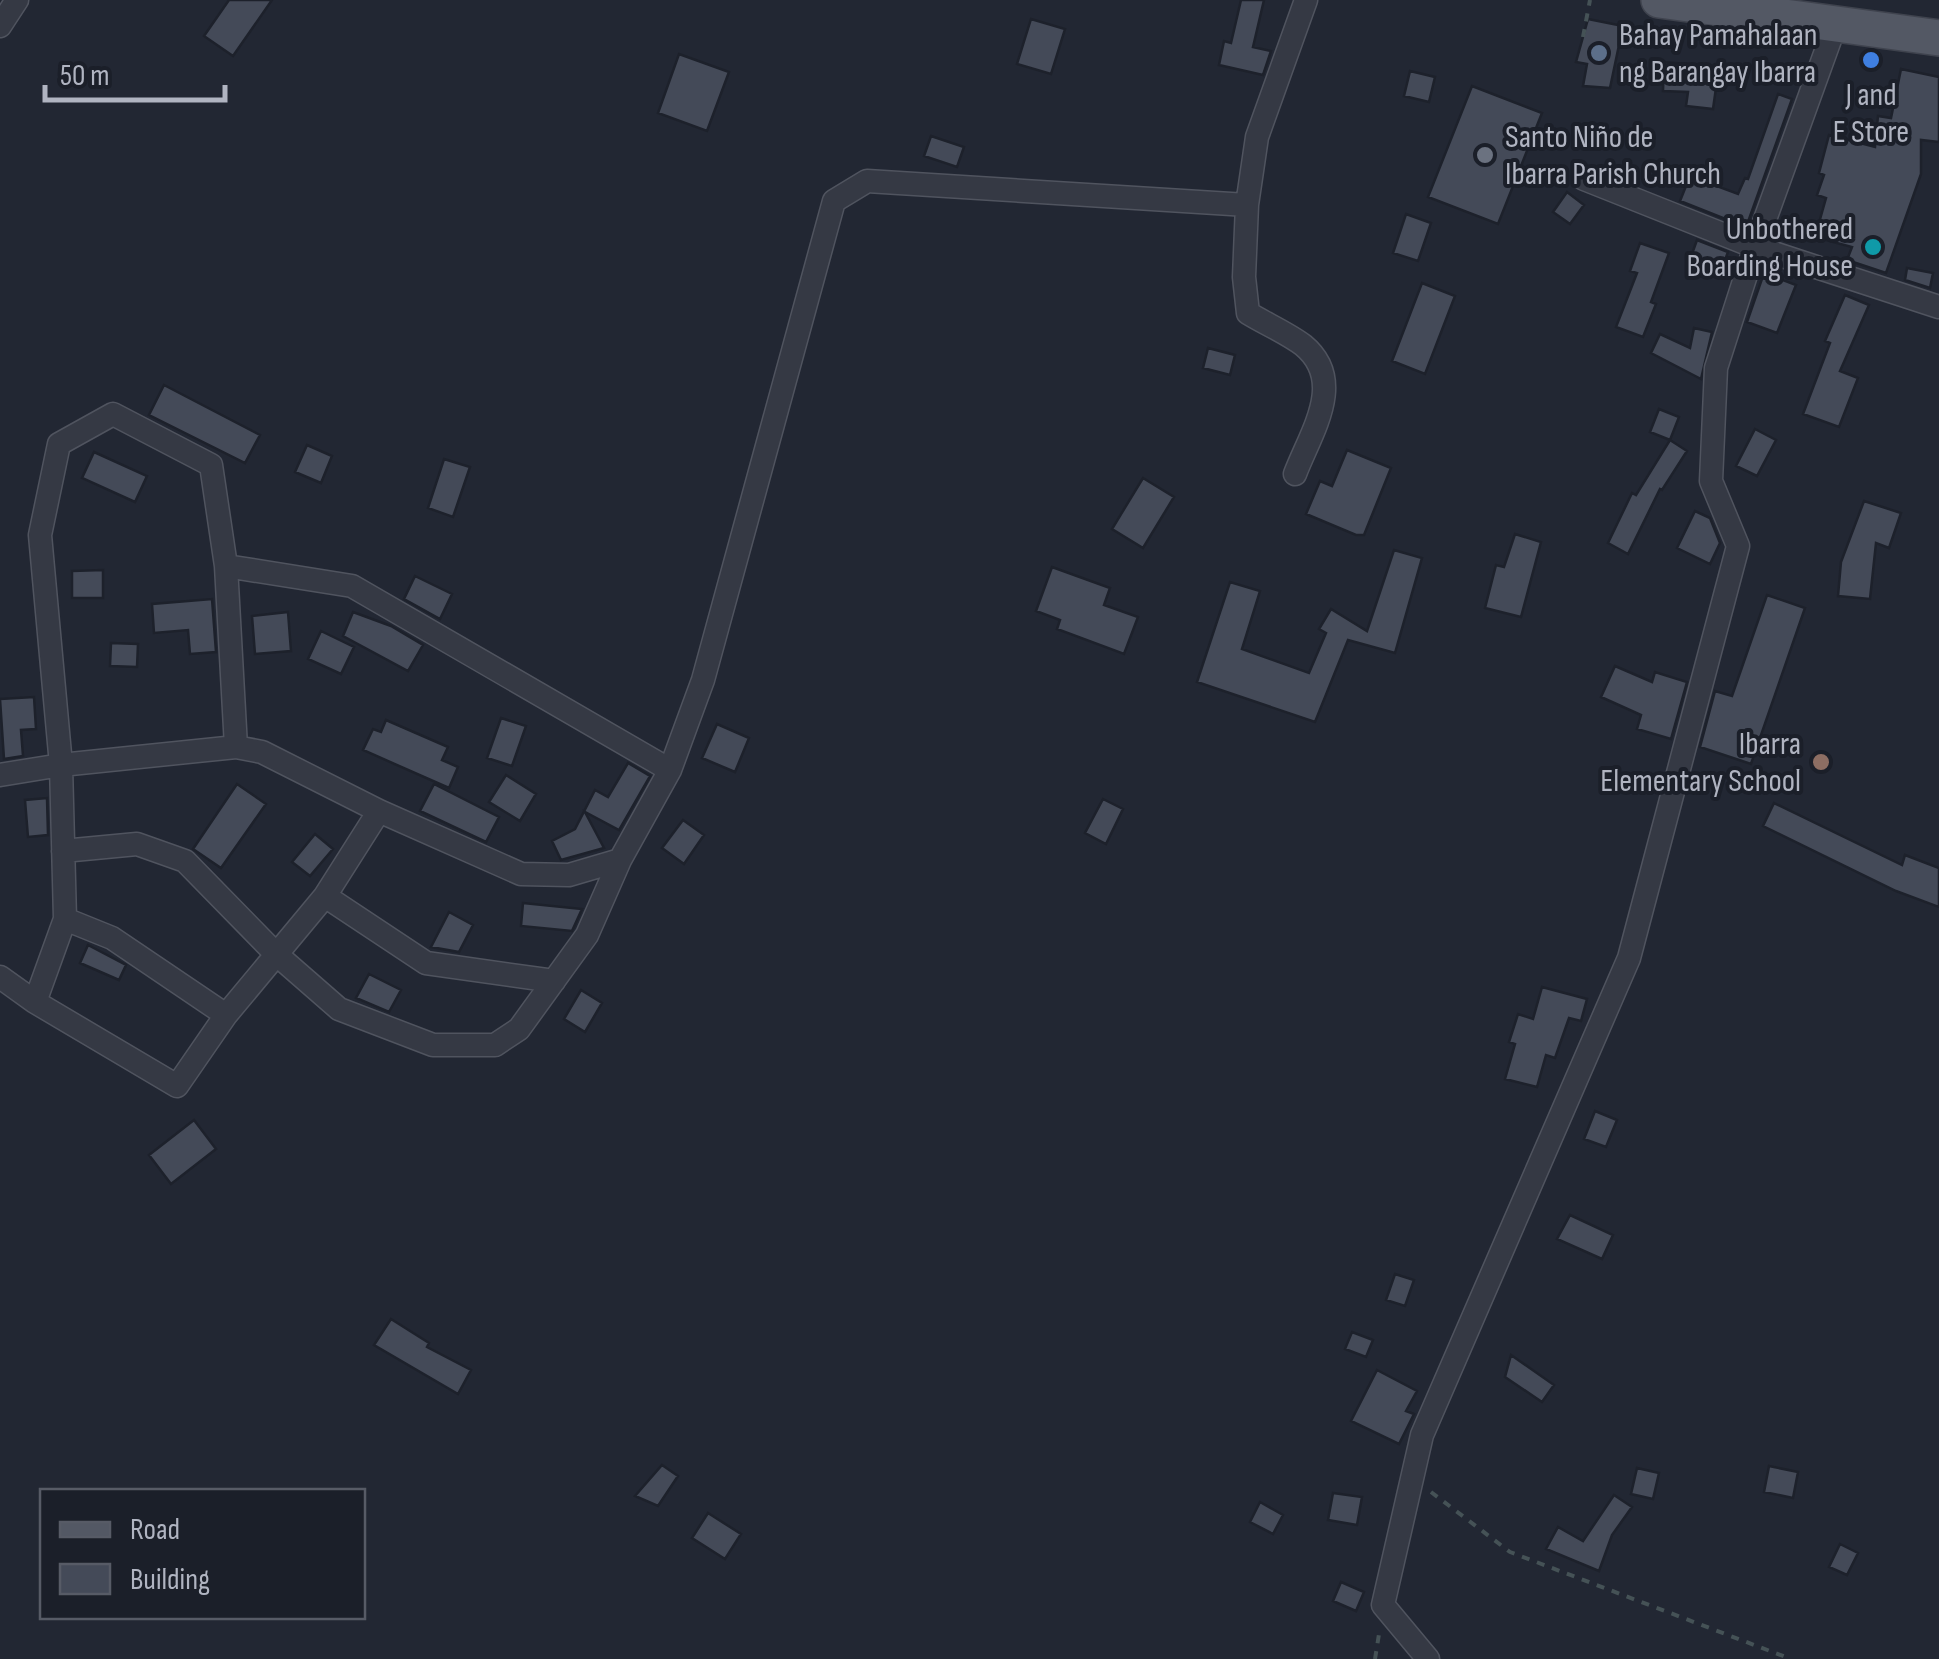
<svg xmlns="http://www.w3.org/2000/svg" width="1939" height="1659" font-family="'Sofia Sans Condensed',sans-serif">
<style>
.building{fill:#444a58;stroke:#1d212b;stroke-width:2.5}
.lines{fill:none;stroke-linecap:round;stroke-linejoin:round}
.minor-casing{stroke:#50545f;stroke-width:25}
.primary-casing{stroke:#3f434e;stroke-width:38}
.path{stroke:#455256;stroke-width:4;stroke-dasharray:8 8;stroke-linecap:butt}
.minor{stroke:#353944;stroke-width:22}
.primary{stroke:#535864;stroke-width:35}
.service-dot{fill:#5c6f8a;stroke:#1b1f29;stroke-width:4}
.shop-dot{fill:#3f7fe0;stroke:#1b1f29;stroke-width:4}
.worship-dot{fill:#6b7280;stroke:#1b1f29;stroke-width:4}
.culture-dot{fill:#0f9aa8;stroke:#1b1f29;stroke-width:4}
.education-dot{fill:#8d6e63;stroke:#1b1f29;stroke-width:4}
.labels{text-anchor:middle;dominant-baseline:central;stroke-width:8;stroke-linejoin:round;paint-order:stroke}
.poi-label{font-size:32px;fill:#b0b4c1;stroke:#1b1f29;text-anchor:start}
</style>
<rect width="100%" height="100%" fill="#222733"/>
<path class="building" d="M229,0h43l-39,56 -29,-20z
M1241,0h23l-11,47 18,4 -8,24 -44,-10 5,-24 7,2z
M1031,19l34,10 -14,45 -34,-10z
M1588,19l35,7 -13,62 -27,-2 4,-22 -11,-2z
M679,54l50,18 -22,59 -49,-18z
M1664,62l55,5 -6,42 -27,-3 2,-14 -25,-1z
M1901,69l38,8v65l-18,-2v34l-35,99 -39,-13 5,-13 -37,-10 11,-39 -9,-3 7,-20 -5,-2 10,-38 46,12 3,-31 13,2z
M1410,71l25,6 -6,25 -25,-6z
M1472,86l70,27 -44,111 -70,-27z
M1778,94l14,5 -44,123 -8,-4 -2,6 -58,-23 10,-25 48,18 7,-16 3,1z
M931,136l33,11 -7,20 -33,-11z
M1567,192l17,13 -14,19 -17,-12z
M1406,214l25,9 -13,38 -25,-8z
M1697,240l31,12 -9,24 -31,-11z
M1640,243l29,10 -18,49 5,2 -13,33 -27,-10 21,-54 -7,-2z
M1907,268l26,5 -3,15 -25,-8z
M1764,273l32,12 -19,48 -30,-11z
M1422,283l33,13 -30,78 -33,-13z
M1845,295l24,10 -29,66 18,7 -19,49 -36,-13 27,-71 -5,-2z
M1694,328l18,4 -11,47 -50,-26 9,-19 30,14z
M1208,348l27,7 -5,20 -27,-7z
M164,385l96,50 -15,28 -96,-48z
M1659,409l20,8 -9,23 -20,-8z
M1755,429l21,11 -19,36 -21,-10z
M1670,440l17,11 -25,39 -2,-1 -32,65 -20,-11 24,-50 4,2z
M307,445l25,11 -11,27 -26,-11z
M1347,450l44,18 -27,67h-8l-50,-21 14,-33 12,5z
M94,452l53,24 -12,26 -53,-24z
M444,459l26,8 -17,50 -25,-9z
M1143,478l31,19 -31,51 -31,-19z
M1864,501l37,12 -12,35 -13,-5 -6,56 -32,-3 3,-34z
M1695,511l15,7 10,25 -10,21 -33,-16z
M1515,534l26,8 -20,75 -36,-9 11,-43 8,2z
M1394,550l28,8 -27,95 -47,-13 -33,82 -118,-40 33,-100 30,9 -18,58 67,24 17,-40 -7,-4 12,-20 36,22z
M1052,567l58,21 -6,17 34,12 -14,37 -67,-25 3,-9 -24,-9z
M103,570v28h-31v-27z
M415,576l37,18 -12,25 -36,-20z
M1767,595l38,13 -54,156 -51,-17 15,-56 17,5z
M212,599l4,53 -26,2 -2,-24 -34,3 -2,-29z
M288,612l3,39 -36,3 -3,-38z
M353,612l38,14 32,19 -15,26 -65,-35z
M321,631l33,16 -13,27 -33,-15z
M111,643l27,1 -1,23 -27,-1z
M1615,666l37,16 3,-10 32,10 -16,57 -34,-10 4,-14 -40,-18z
M34,697l2,32 -15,1 2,26 -19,3 -4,-60z
M501,718l25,8 -14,40 -25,-8z
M386,720l62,27 -6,13 16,7 -9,21 -86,-38 10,-21 8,3z
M717,724l32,14 -14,34 -33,-14z
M628,763l22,13 -31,54 -34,-18 19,36 -43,12 -9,-19 23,-12 20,-39 13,7z
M506,775l30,19 -16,27 -31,-19z
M237,784l29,20 -45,64 -28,-19z
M434,784l65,33 -13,25 -66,-31z
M47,798l1,37 -20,2 -3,-37z
M1103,799l20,10 -17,35 -21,-11z
M1774,803l128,62 3,-10 34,13v39l-43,-16 -133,-65z
M683,820l21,15 -20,29 -22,-16z
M315,834l18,15 -23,27 -18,-14z
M523,903l59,6 -10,22 -51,-5z
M449,912l24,13 -14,27 -28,-5z
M88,945l38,20 -7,15 -39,-17z
M369,974l32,16 -12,22 -33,-14z
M1542,987l45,12 -6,22 -12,-3 -14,40 -9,-3 -9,32 -32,-8 10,-35 -6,-2 9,-28 15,5z
M581,990l21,13 -17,29 -21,-13z
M1595,1111l22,9 -11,27 -22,-8z
M194,1120l22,29 -45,35 -22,-29z
M1570,1215l43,20 -11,24 -45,-20z
M1395,1274l19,6 -9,26 -19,-6z
M391,1319l38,24 -2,4 44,23 -13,24 -84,-49z
M1352,1332l21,8 -7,17 -21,-8z
M1511,1355l43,30 -12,17 -37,-25z
M1377,1370l40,21 -11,20 8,3 -15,30 -48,-23z
M662,1465l16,11 -20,30 -23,-10z
M1769,1466l29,6 -5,26 -29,-6z
M1637,1468l22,5 -6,26 -22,-5z
M1333,1493l29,4 -5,28 -29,-5z
M1614,1495l18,12 -20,28 -13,36 -53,-22 12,-22 25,14z
M1260,1502l23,13 -10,19 -23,-12z
M708,1513l33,21 -16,25 -33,-21z
M1840,1544l18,9 -11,22 -18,-8z
M1341,1582l23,10 -8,19 -23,-10z"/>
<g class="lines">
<g class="minor-casing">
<path id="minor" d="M0,26l17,-26
M1584,179l171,68 184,60
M1247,205l-3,72 4,36c18,11 39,20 55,32 44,36 8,87 -8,129
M226,566l10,181
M0,775l61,-10 175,-18 26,5 117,59 142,63 48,1 51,-15 50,-90 33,-90 131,-479 33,-20 380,24 10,-68 49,-137
M379,811l-54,85 -99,119 -49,71 -142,-84 30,-83 -4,-154 -21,-230 19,-91 54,-30 98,51 15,101 126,20 318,184
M63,851l74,-7 48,17 91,93 63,55 94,36h62l24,-16 68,-94 33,-75
M325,896l101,67 128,18
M65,919l47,19 114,77
M0,977l35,25
M1428,1659l-45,-54 39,-170 207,-477 109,-412 -27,-65 5,-113 39,-121 80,-221"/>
</g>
<g class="primary-casing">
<path id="primary" d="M1659,0l280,38"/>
</g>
<path class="path" d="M1583,37l7,-37
M1431,1492l79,60 281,107
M1375,1659l4,-25"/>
<use href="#minor" class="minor"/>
<use href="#primary" class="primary"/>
</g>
<circle class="service-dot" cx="1599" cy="53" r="10"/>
<circle class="shop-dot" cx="1871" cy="60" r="10"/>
<circle class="worship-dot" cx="1485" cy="155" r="10"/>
<circle class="culture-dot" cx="1873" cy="247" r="10"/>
<circle class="education-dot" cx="1821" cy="762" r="10"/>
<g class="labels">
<g class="poi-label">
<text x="1619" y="35">Bahay Pamahalaan<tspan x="1619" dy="37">ng Barangay Ibarra</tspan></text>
<text x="1871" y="95" text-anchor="middle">J and<tspan x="1871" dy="37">E Store</tspan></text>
<text x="1505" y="137">Santo Niño de<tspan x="1505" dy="37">Ibarra Parish Church</tspan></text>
<text x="1853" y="229" text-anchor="end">Unbothered<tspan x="1853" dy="37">Boarding House</tspan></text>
<text x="1801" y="744" text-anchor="end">Ibarra<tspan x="1801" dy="37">Elementary School</tspan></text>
</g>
</g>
<rect x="40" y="1489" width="325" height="130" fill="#1b1f29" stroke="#575b66" stroke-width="2.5"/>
<rect x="60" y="1522" width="50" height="15" fill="#535864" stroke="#575b66" stroke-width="2.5"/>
<text x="130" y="1539" font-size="30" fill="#b0b4c1">Road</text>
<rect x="60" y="1564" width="50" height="30" fill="#444a58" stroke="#575b66" stroke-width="2.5"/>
<text x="130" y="1589" font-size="30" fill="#b0b4c1">Building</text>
<path d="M45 85v15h180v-15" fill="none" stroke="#b0b4c1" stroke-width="5"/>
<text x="60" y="85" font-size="30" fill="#b0b4c1" stroke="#1b1f29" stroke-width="8" paint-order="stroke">50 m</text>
</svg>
